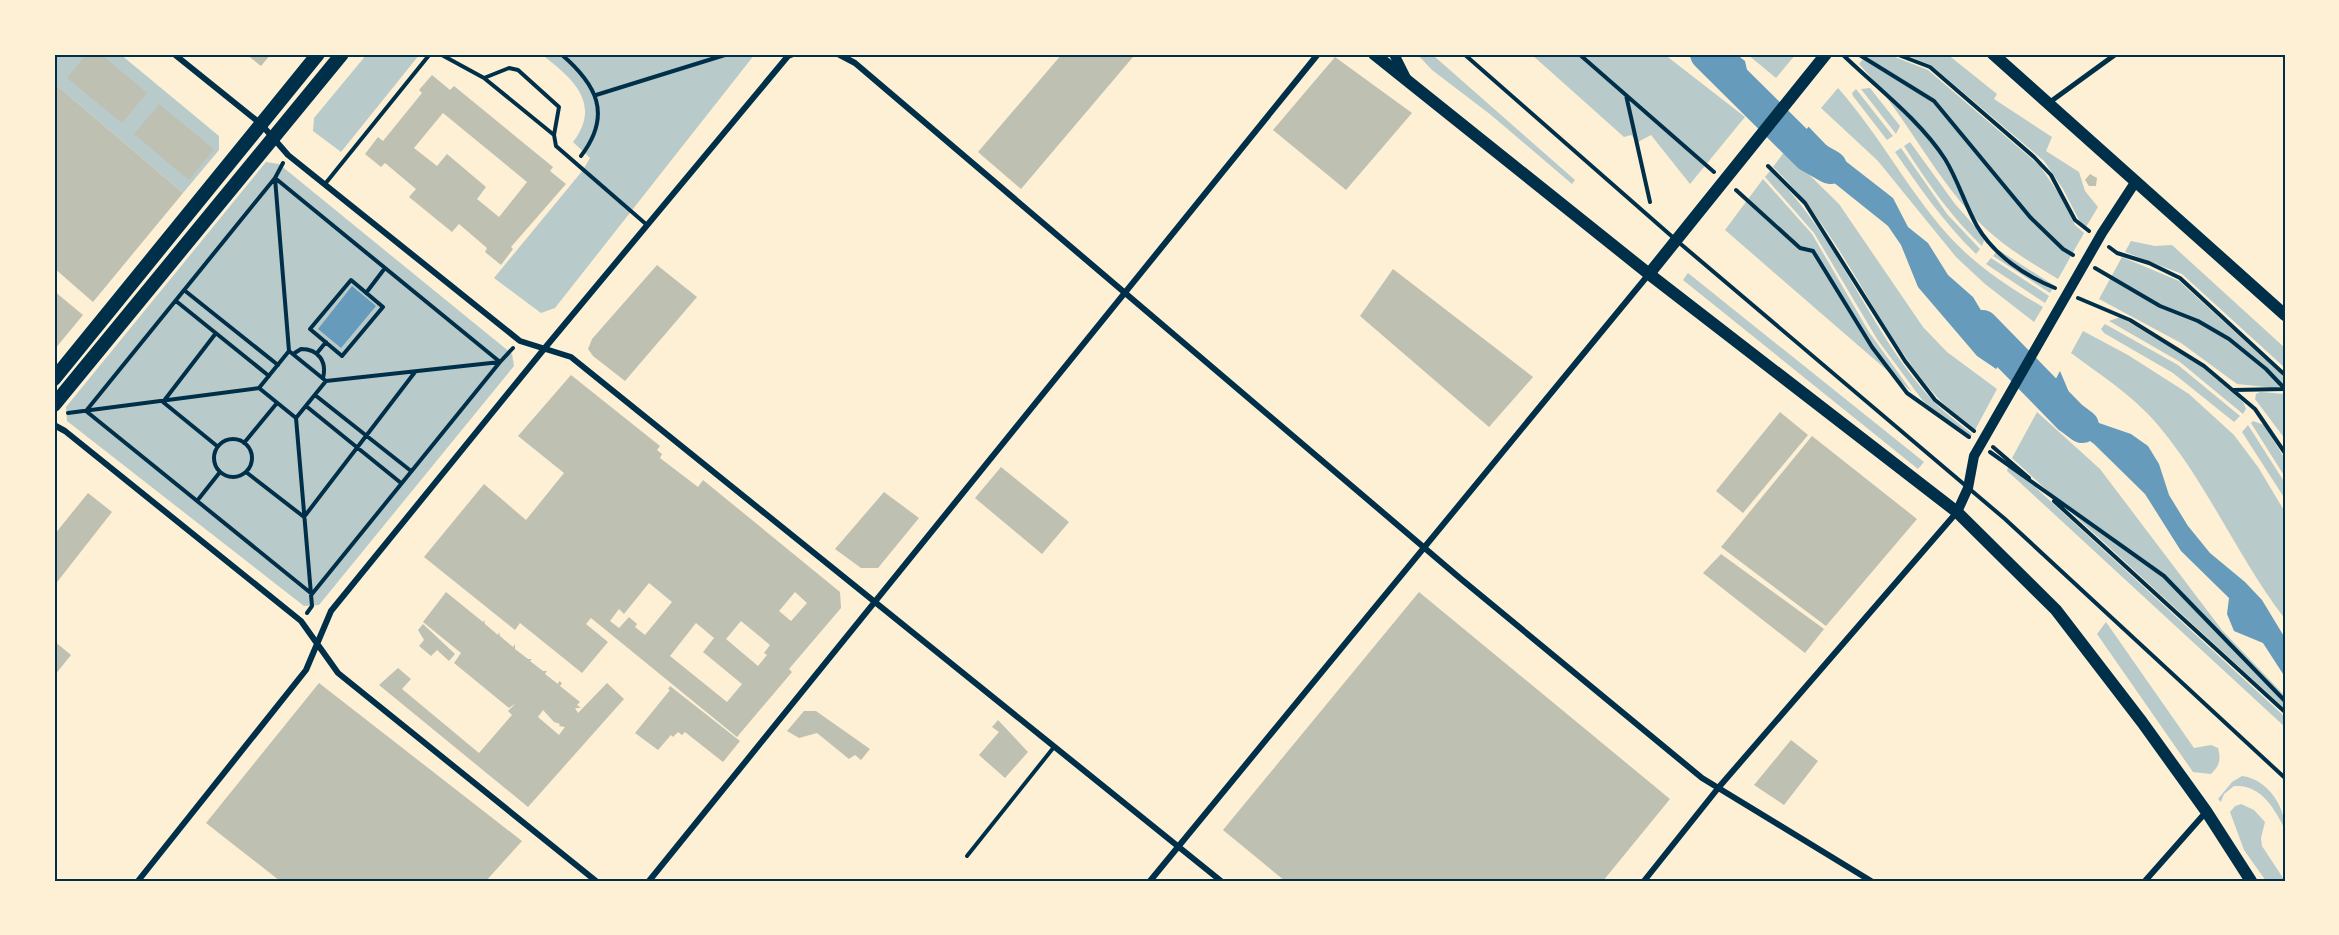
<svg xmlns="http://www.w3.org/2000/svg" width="2339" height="935" font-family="Poppins,sans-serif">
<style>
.green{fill:#b9caca}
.water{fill:#669bbc}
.pier{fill:#fdf0d5}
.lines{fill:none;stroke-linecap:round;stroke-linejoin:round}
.river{stroke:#669bbc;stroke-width:34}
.building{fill:#bec0b2;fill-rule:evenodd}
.path{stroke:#003049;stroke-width:4}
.service{stroke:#003049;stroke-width:4}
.pedestrian{stroke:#003049;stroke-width:5}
.minor{stroke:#003049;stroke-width:6}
.tertiary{stroke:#003049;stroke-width:10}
.secondary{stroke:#003049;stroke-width:12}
.primary{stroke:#003049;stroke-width:14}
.neatline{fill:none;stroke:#003049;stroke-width:2}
</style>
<rect width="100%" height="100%" fill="#fdf0d5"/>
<path class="green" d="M54,54h66l99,82v14l-36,43 -129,-110z
M367,54h53l-79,98 -28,-21 1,-13z
M541,54h214l-200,254 -14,5 -47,-35 89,-108 7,-12 -17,-16c30,-39 -2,-65 -32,-88z
M1417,54l17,2 141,124 -3,4 -81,-69 -59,-45z
M1531,54h133l81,63 -55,67 -39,-49 -13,7 -7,-7 -7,2z
M1747,54h49l-20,24z
M1867,54h20l41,16 112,96 21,31 14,28 9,8 -26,46c-25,-15 -50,-30 -72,-50 -51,-48 -80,-115 -127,-165z
M1903,54h44l50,40 -3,5 58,38 -6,14 33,21 6,19 13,16 -12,20 -6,-5 -17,-33 -19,-28 -113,-96z
M1838,88c41,46 69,101 110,147 27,30 60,52 95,72l-9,15 -49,-38 -29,-27 -78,-96 -57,-53z
M1870,88l30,38 -4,8 -35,-45z
M1856,89l37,47 -6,4 -34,-44 -1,-3z
M1910,142l45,62 30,34 -3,8c-31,-29 -55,-64 -78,-100z
M1901,148l46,66 33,35 -4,5c-32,-31 -56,-66 -81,-102z
M1785,151l54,53 84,123 24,25 50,37 -22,41c-13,-11 -27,-21 -38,-33 -63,-70 -95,-166 -164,-230z
M266,162l13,2 233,190 2,12 -195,239 -15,1 -237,-185 -1,-14z
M1770,171c69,65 99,162 164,231 12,12 26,22 38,32l-2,5 -47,-38 -46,-62 -63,-106 -49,-56z
M1763,179l49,55 57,98 43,60 -187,-162z
M2131,241l24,5 17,-1 113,103v20l-103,-94 -57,-22z
M1997,251h3l55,35 -5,7 -57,-37z
M2122,257l57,24 102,93 4,6 -2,5 -8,3 -38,-4 -56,-41 -82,-44z
M1991,258l58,38 -4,7 -59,-39z
M1688,273l236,189 -6,7 -235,-189z
M2120,317l80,48 43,37 3,7 -3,5 -63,-52 -71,-41z
M2105,324l73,41 62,51 -6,6 -61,-49 -69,-40 -3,-4z
M2083,331l45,24 61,39 45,41 24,32 27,45v107c-46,-60 -75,-130 -123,-189 -24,-31 -60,-54 -91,-77z
M2260,392l25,2v45l-30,-40 1,-5z
M2037,412l63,57 122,161 63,66v13l-273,-251z
M2253,421l11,4 21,34v18l-34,-54z
M2248,425l37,58v16l-43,-67z
M2009,463l276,254v10l-270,-249 -8,-7z
M2106,622l88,126 17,-3 7,3c3,12 2,17 -7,26l-18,-2 -96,-138z
M2242,776c25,3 43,30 43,53 -11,-21 -24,-45 -51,-43l-10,8 -3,8 -3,-3 14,-17z
M2241,804l13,6 11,12 -4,16 1,8 23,35h-19l-22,-31 -14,-38 5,-6z"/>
<path class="water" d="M1691,54h45l9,7 2,9 18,22 -14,17 -26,-27z
M1807,125l23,24 63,49 15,29 20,16 20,32 25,22 18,30 23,18 -9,30 -28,-19 -59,-69 -17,-42 -13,-19 -55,-44 -26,-16 -20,-17z
M352,286l24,20 -35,42 -23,-19z
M2060,371l11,26 12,15 16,11 32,11 17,12 11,18 10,31 19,31 22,27 35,29 17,18 23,38v39l-22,-34 -29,-12 -7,-17 2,-16 -48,-47 -36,-57 -51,-50 -52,-39z"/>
<path class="pier" d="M1808,122l2,3 -23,28 -3,-6z
M2012,341l10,3 2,3 -19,31 -11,-5z"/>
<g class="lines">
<path class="river" d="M1707,54l102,101 21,12
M1982,327l88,90 12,9"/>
</g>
<path class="building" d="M87,54h14l46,39 -25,30 -55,-45z
M246,54h25l-10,12z
M1062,54h67l4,3 -112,132 -43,-37z
M1335,57l77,56 -66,77 -73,-60z
M432,75l18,15 4,-4 99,81 -3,4 16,13 -55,63 2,2 -12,16 -16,-13 2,-4 -28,-24 -7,8 -43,-35 7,-8 -31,-26 -4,4 -16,-13 13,-17 5,4 39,-48 -3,-3zM443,113l84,69 -28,35 -22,-18 9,-12 -39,-33 -10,12 -23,-18z
M54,83l129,110 -90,109 -39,-34v-135l2,-2z
M159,104l55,45 -25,31 -55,-46z
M2090,174l7,4 -1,8h-7l-4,-6z
M657,265l40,32 -72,84 -32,-25 -5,-7 4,-10z
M1393,269l140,108 -44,50 -129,-111z
M54,291l29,24 -29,35z
M571,375l89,71 -3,4 5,4 -2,4 38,29 5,-7 137,112 1,16 -52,61 3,3 -55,65 -146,-119 -5,6 22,18 -26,31 -62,-50 -5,7 -91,-73 60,-73 42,36 38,-47 -46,-37zM649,583l23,19 -27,33 -10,-8 2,-3 -8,-7 -10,11 -9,-7 9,-12 5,5zM795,592l12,11 -16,18 -12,-10zM741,621l29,24 -6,8 3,2 -9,11 -32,-27zM696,623l18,15 -11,14 39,32 -15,18 -57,-46z
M1780,412l28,23 -65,78 -27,-22z
M1812,436l105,83 -91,107 -105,-79z
M1001,467l68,55 -27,32 -67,-56z
M884,492l35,26 -41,50h-17l-26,-19z
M88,493l24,19 -58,74v-51z
M1721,554l103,75 -19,24 -102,-80z
M446,592l37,30 1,-2 1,4 13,11 1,-3 1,4 13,11 2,-3v5l13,10h4l-2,2 13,10h4l-2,3 13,10 1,-3 3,2 -2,3 20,16 -3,3 4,3h-6l3,5 29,-30 17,16 -96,108 -149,-122 19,-17 13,11 -9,10 77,64 33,-38 -4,-4 8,-8 -7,5 -55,-45 7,-10 -38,-31zM543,710l11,12 6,2 -1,2 6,1 -6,8 -21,-18z
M1419,592l251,207 -67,82h-318l-62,-51z
M423,624l32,30 -6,7 -12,-11 -6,6 -12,-10 5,-6 -6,-10z
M54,641l17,14 -17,21z
M319,683l203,158 -36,40h-206l-74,-58z
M670,686l70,55 -17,21 -38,-30 -3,3 -4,-3 -5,5 -2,-2 -13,15 -23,-17 35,-43 -2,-1z
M804,711h12l54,38 -9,11 -6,-5 -6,4 -32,-26 -18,5 -12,-7z
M998,720l30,32 -23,26 -26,-23 20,-23 -7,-5z
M1791,740l27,21 -34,44 -30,-20z"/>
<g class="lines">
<path class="path" d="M561,54c35,30 52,60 20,102
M1579,54l135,118
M1842,54c34,33 77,65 103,105 13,21 20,46 32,67 17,29 48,50 78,62
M1858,54l76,47 96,116 33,32 10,6
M1896,54l34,13 104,90 17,18 24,45 14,11
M596,95l132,-41
M1626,95l24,107
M283,163l-8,15 14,173
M1768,166l37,37 100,158 30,39 39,31
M275,178l225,184 -188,232 -226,-183z
M1736,190l64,58 13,3 59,96 35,46 62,44
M2109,247l8,6 32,10 31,15 105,97
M2095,268l65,38 38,15 31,18 37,30 19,20
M351,280l32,27 -41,49 -32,-27z
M184,290l94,75
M366,293l19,-25
M2078,298l52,22 74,46 51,43 30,44
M176,301l93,75
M216,333l-53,69 54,44
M289,351l37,30 -30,37 -37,-30z
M317,353l9,-11
M293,354l8,-5c18,0 26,13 22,29
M326,381l174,-19 13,-14
M2233,390l51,-1
M315,395l96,76
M306,406l95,77
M68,413l191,-25
M296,418l16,188 -5,7
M214 458a19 19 0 1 1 38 0a19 19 0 1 1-38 0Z
M244,443l33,-40
M1993,447l36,31
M1990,452l174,124 121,125
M246,472l58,45 111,-145
M197,501l23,-29
M2054,501l231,211"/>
<path class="service" d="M440,54l44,24 25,-10 9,2 41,37 -5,28 2,11 91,79
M1464,54l212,186 329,279 280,259
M484,78l70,57
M325,184l105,-130
M967,856l87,-109"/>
<path class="pedestrian" d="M2050,102l66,-48"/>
<path class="minor" d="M174,54l87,70 27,31 232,186 51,16 650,524
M838,54l17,9 606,516 241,199 169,103
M54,425l11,6 236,190 37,52 258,208
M138,881l168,-211 25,-59 213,-262 244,-293 5,-2
M649,881l669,-827
M1150,881l499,-607
M1644,881l75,-94 238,-275
M2145,881l61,-69"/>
<path class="tertiary" d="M1394,54l13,26
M1957,512l11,-24 6,-32 128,-223 34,-52"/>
<path class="secondary" d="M1374,54l275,220 308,238 99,98 86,112 64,89 45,70
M1993,54l292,261
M1649,274l177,-220"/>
<path class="primary" d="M54,379l264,-325
M54,405l288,-351"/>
</g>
<rect width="2339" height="935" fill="none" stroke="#fdf0d5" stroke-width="111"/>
<rect x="56" y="56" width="2228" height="824" class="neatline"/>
</svg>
